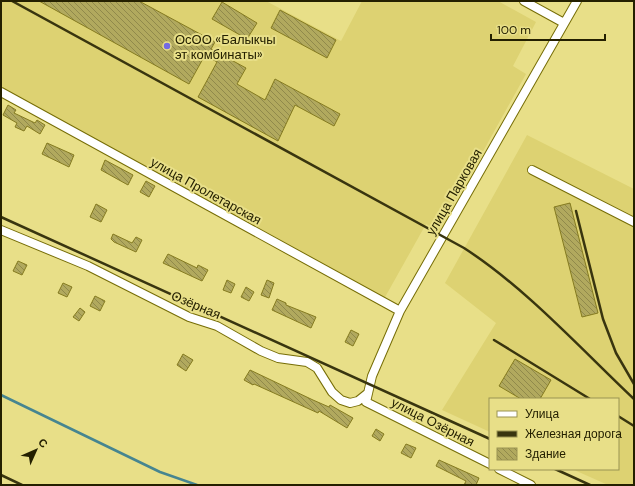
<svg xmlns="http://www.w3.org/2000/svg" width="635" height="486" font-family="'DM Sans',sans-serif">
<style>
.built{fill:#ddd272}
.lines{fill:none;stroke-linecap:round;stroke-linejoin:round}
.stream{stroke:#468590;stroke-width:2.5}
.building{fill:url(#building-back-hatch);stroke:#857b20}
.minor-casing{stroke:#766d06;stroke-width:10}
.minor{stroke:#fff;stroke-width:8}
.rail{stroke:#39350f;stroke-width:2.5}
.poi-dot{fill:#736ae4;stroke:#e8df88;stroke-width:1.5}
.labels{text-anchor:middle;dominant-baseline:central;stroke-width:4;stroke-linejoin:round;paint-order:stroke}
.poi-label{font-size:13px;fill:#242000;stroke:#e8df88;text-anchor:start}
.street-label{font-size:13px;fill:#242000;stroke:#e8df88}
</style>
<defs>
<pattern id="building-back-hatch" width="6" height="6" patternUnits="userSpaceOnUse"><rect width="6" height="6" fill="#b1a95e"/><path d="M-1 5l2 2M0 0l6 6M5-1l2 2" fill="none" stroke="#90894b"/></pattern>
</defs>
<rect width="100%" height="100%" fill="#e8df88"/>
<path class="built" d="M1,1h265l75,40 21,-40h136l38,21 -23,44 13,8 -87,157 -13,-7 -42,75 -383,-211z
M527,135l107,54v296h-26l-36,-16h46v-70h-128v33l-48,-22 54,-87 -51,-40z"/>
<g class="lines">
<path class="stream" d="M1,395l159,77 37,13"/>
</g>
<path class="building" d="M39,1h100l76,41 -4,7 35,19 -9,16 28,16 10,-21 65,35 -6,12 -39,-21 -17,36 -80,-44 19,-35 -12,-7 -16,29z
M222,2l35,21 -10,16 -35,-20z
M280,10l56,30 -9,18 -56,-30z
M8,105l8,5 -2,3 21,10 2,-3 8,5 -5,9 -13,-8 -3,5 -9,-4 2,-4 -14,-8z
M47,143l27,12 -5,12 -27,-13z
M105,160l28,15 -5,10 -27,-15z
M146,181l9,5 -6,11 -9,-5z
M570,203l28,110 -16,4 -28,-110z
M96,204l11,6 -6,12 -11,-5z
M113,234l19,9 4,-6 6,3 -6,12 -22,-10 -3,-3z
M168,254l29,14 1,-3 10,5 -6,11 -39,-18z
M18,261l9,4 -5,10 -9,-4z
M227,280l8,4 -4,9 -8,-3z
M267,280l7,3 -5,15 -8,-3z
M63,283l9,4 -5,10 -9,-4z
M246,287l8,5 -5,9 -8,-4z
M95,296l10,5 -5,10 -10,-5z
M277,299l9,4v2l30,12 -5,11 -39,-18z
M80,308l5,4 -6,9 -6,-4z
M351,330l8,4 -6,12 -8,-4z
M183,354l10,6 -7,11 -9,-6z
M515,359l36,21 -11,19h-19l-22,-13z
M250,370l63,30 16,7 1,-2 23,13 -6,10 -28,-17 -1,2 -64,-29 -1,1 -9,-5z
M376,429l8,5 -4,7 -8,-5z
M406,444l10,4 -5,10 -10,-5z
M439,460l40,18 -3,7h-12l2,-4 -30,-15z"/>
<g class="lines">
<g class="minor-casing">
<path id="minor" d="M524,1l40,22
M1,92l399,219
M532,170l102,52
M1,230l87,36 101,51 28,9 44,25 17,7 29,4 10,6 15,24 9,8 9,3 8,-2 10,-8
M490,464l-124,-62 6,-26 28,-65 177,-310
M499,469l32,16"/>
</g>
<use href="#minor" class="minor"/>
<path class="rail" d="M12,1l452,247c62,40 117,101 170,151
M576,211l27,108 13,34 18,31
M1,217l489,222
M494,340l96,59
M618,416l16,10
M555,469l35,16
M1,475l21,10"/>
</g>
<circle class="poi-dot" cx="167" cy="46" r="4"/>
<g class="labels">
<g class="poi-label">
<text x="175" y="39">ОсОО «Балыкчы<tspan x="175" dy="15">эт комбинаты»</tspan></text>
</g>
<g class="street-label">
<text transform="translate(206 191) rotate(29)">улица Пролетарская</text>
<text transform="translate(454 192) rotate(-60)">улица Парковая</text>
<text transform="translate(196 305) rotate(23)">Озёрная</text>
<text transform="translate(433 422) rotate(27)">улица Озёрная</text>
</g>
</g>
<rect width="635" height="486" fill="none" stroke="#242000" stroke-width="4"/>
<rect x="489" y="398" width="130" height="72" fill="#e8df88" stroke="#9a9352"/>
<rect x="497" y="411" width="20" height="6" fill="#ffffff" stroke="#9a9352"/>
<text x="525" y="418" font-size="12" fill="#242000">Улица</text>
<rect x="497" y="431" width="20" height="6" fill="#39350f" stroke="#9a9352"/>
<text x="525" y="438" font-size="12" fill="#242000">Железная дорога</text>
<rect x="497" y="448" width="20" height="12" fill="url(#building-back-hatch)" stroke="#9a9352"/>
<text x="525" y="458" font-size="12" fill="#242000">Здание</text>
<g transform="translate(36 450) rotate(45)" stroke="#e8df88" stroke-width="3" paint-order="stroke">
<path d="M0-3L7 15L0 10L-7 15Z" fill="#242000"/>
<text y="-6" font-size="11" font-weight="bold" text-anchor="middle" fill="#242000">С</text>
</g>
<path d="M491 34v6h114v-6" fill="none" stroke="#242000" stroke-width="2"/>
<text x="497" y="34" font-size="12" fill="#242000" stroke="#e8df88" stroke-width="3" paint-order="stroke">100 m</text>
</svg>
